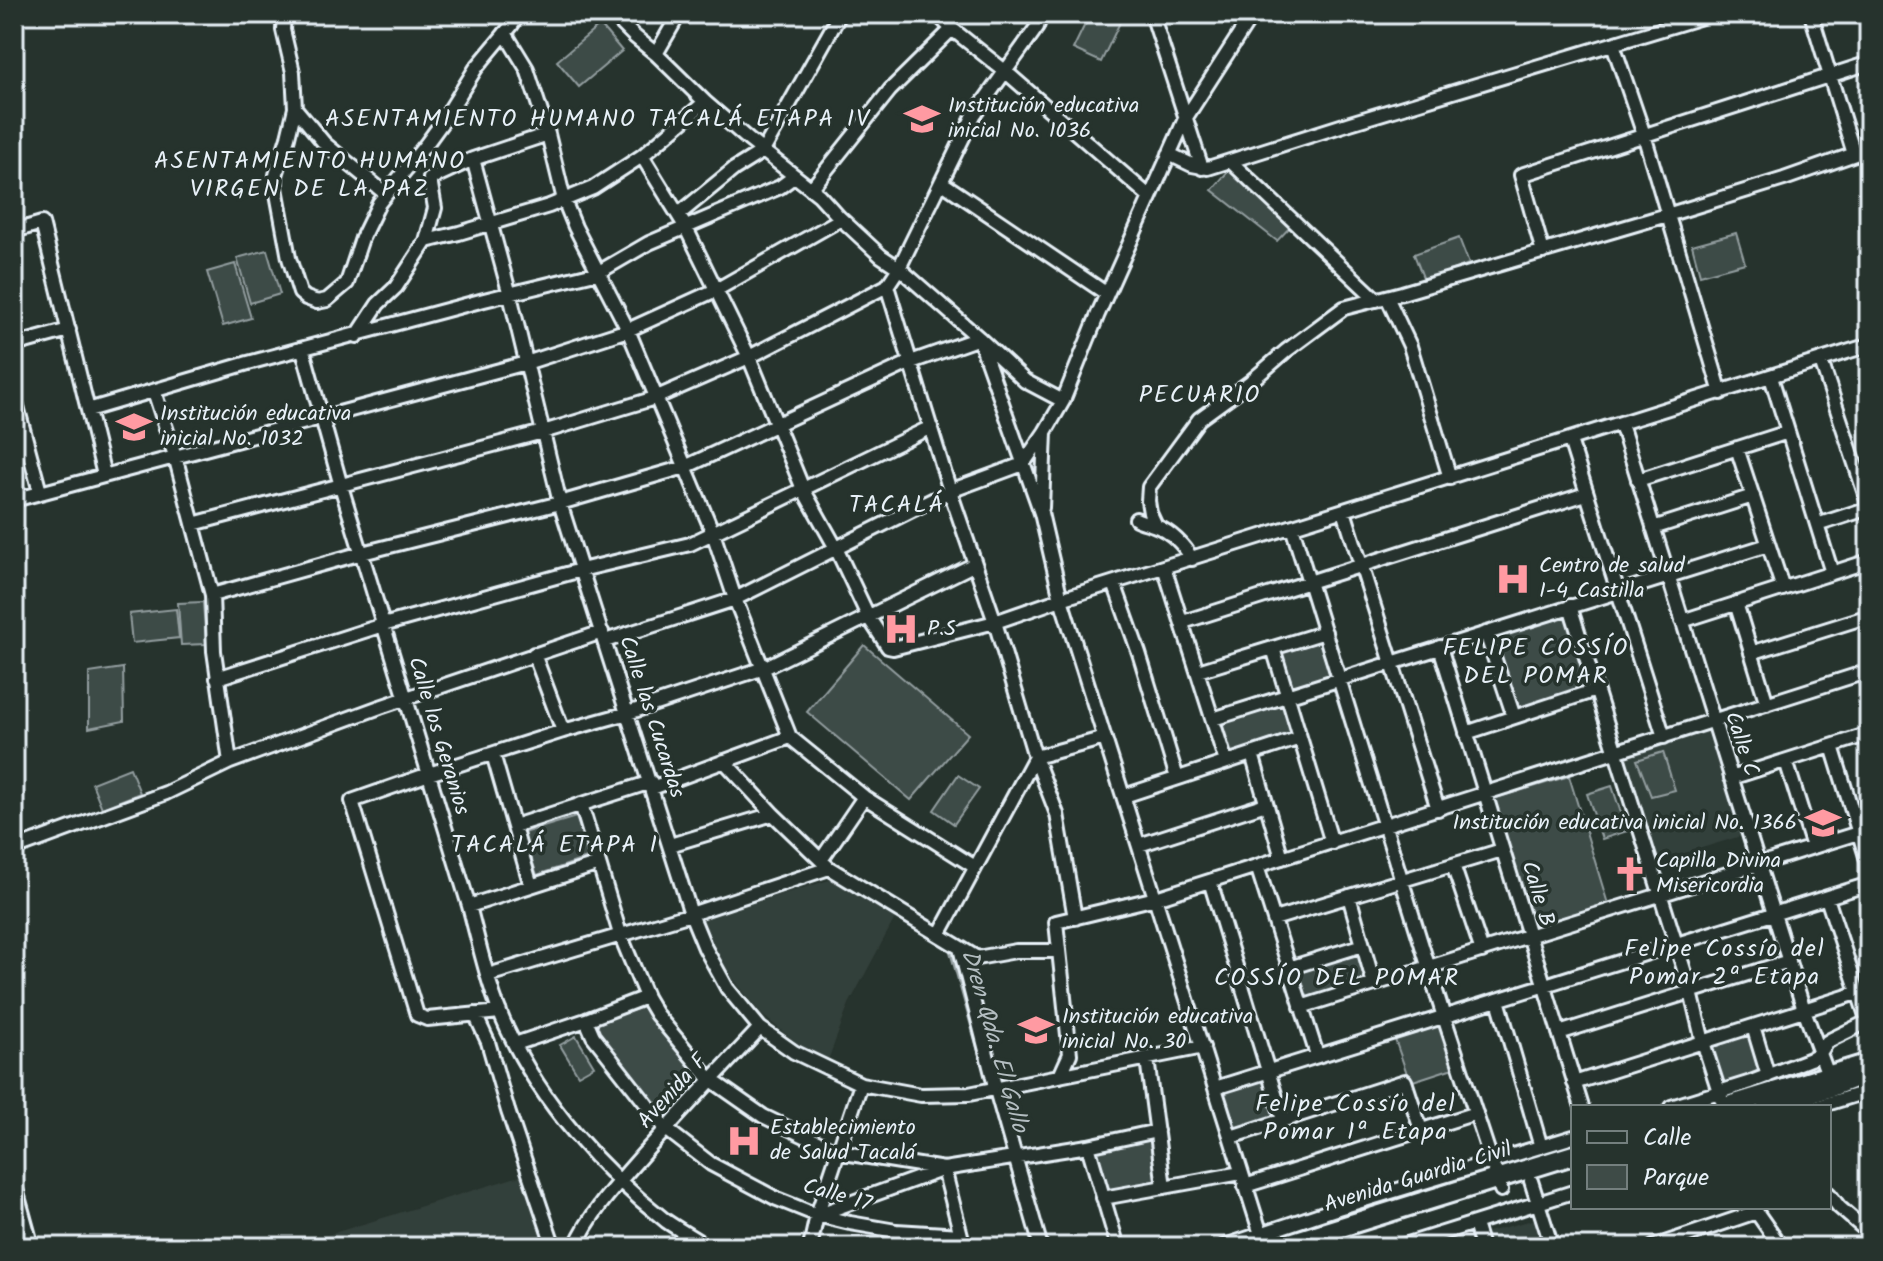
<svg xmlns="http://www.w3.org/2000/svg" width="1883" height="1261" font-family="Kalam,sans-serif">
<style>
.built{fill:#333f3a}
.green{fill:#3e4b47;stroke:#939ea0;stroke-width:2}
.lines{fill:none;stroke-linecap:round;stroke-linejoin:round}
.stream{stroke:#98a3a5;stroke-width:3}
.minor-casing{stroke:#e8f1f8;stroke-width:18}
.highway-casing{stroke:#e8f1f8;stroke-width:24}
.minor{stroke:#26332d;stroke-width:12}
.highway{stroke:#26332d;stroke-width:18}
.labels{text-anchor:middle;dominant-baseline:central;stroke-width:7;stroke-linejoin:round;paint-order:stroke}
.poi-label{font-size:22px;fill:#e8f1f8;stroke:#26332d;text-anchor:start}
.street-label{font-size:22px;fill:#e8f1f8;stroke:#26332d}
.neighbourhood-label{font-size:24px;letter-spacing:2px;fill:#e8f1f8;stroke:#26332d}
.water-label{font-size:24px;font-style:italic;fill:#b3bdc0;stroke:#26332d}
</style>
<rect width="100%" height="100%" fill="#26332d"/>
<filter id="ink" filterUnits="userSpaceOnUse"><feTurbulence type="fractalNoise" baseFrequency=".0125" numOctaves="2"/><feDisplacementMap in="SourceGraphic" scale="16" xChannelSelector="R" yChannelSelector="G"/><feConvolveMatrix kernelMatrix="1 2 1 2 8 2 1 2 1" color-interpolation-filters="sRGB"/></filter>
<g filter="url(#ink)">
<path class="built" d="M1707,730l34,106 -85,26 -34,-104z
M836,878l59,40 -46,86 -22,59 -28,-18 -38,-31 -38,-48 -21,-48z
M526,1174l24,73h-262z
M1540,1218l8,29h-60l-4,-14z"/>
<path class="green" d="M1090,14h34l-23,48 -28,-13z
M600,25l22,26 -43,36 -22,-26z
M1230,169l63,55 -16,17 -65,-51z
M1736,233l9,30 -45,12 -8,-30z
M1459,238l10,26 -45,16 -10,-26z
M267,250l13,44 -30,9 -13,-45z
M235,264l16,54 -28,8 -16,-54z
M203,602l3,42 -25,1 -3,-42z
M176,609l3,29 -47,5 -3,-29z
M1569,612l23,76 -75,21 -25,-74z
M1318,638l13,39 -39,12 -12,-39z
M864,645l104,89 -57,66 -104,-88z
M123,668l1,53 -35,7v-55z
M1285,700l11,36 -70,21 -11,-36z
M1663,752l12,38 -24,6 -14,-36z
M130,768l10,25 -38,15 -10,-25z
M958,775l21,14 -25,35 -20,-14z
M1569,776l39,128 -77,23 -38,-128z
M1612,786l15,45 -25,8 -15,-45z
M576,817l14,40 -53,18 -14,-42z
M1361,948l10,31 -65,20 -10,-31z
M646,1006l55,72 -38,38 -69,-89 1,-4z
M1439,1022l17,45 -46,15 -16,-45z
M1751,1031l12,42 -40,14 -13,-43z
M576,1036l18,30 -16,9 -18,-30z
M1266,1076l13,42 -45,12 -13,-39z
M1151,1135l10,48 -56,11 -12,-46z"/>
<g class="lines">
<path class="stream" d="M971,861l6,-10
M949,946l39,139
M990,1093l16,61
M826,1205l57,-20"/>
<g class="minor-casing">
<path id="minor" d="M284,14l-1,16 10,42 2,36 -7,29 -12,38v13l13,70 11,35 6,5 11,4 10,-2 20,-17 15,-45 17,-35 48,-60 16,-22 33,-53 35,-42 8,-12
M612,14l22,22 22,18 49,48 44,38 70,55 20,22 42,39 18,12 80,70 46,43 38,20
M937,14l15,15 54,43 144,125
M1152,14l50,154
M1811,14l43,140
M505,33l22,36 21,65 16,66 11,27 53,103 85,203 22,66 55,138 74,60 111,70
M1613,44l31,91 77,258
M656,54l23,-40
M295,108l30,36 61,50
M1169,154l23,11 16,3 142,-45 362,-109
M642,156l43,70 64,131 54,132 33,59 33,70 19,29 5,1 102,-26 66,-23 808,-254
M473,159l37,136 50,208 131,411 14,34 22,40 33,40 34,24 67,32 60,11 48,-1 234,-47
M1230,161l147,139
M941,182l166,112
M811,189l79,-99 62,-61
M679,214l55,-45 29,-18 77,-137
M14,231l28,-8 62,252
M426,241l33,-8 90,-27 44,-18 49,-32 63,-54
M1543,252l-22,-77 348,-112
M887,286l63,205 45,131 40,135 22,57 18,104
M1387,297l23,49 40,132
M357,336l21,-32 18,-17 30,-46 9,-33 -5,-29 43,-20 75,-25
M14,345l55,-15
M303,350l38,136 128,420c11,41 20,85 38,123 35,75 94,141 159,192 13,9 28,17 41,26
M1821,361l48,145
M1771,377l61,196
M154,391l21,65 37,139 2,56 16,111
M14,395l26,97
M88,410l160,-47 236,-63 115,-28 50,-29 131,-56 15,-11
M1621,424l183,586 24,65
M1570,440l94,297
M1737,448l46,141
M1638,480l150,-48
M14,500l512,-137 102,-33 88,-40 125,-71
M1042,508l3,-76
M1344,511l94,298
M1136,519c6,3 13,4 20,7 15,6 28,19 36,33
M193,524l350,-92 112,-34 94,-41 138,-71 12,-18 75,-153 63,-88 4,-13
M1817,525l52,-17
M1156,526l-6,-13 -2,-12 1,-14 50,-68 51,-37 36,-31 58,-43 58,-15 265,-78 117,-36 85,-30
M1292,527l152,490 57,173
M1653,528l100,-32
M1164,567l62,195
M1114,583l25,70 38,125
M212,595l150,-42 198,-50 125,-36 226,-105 68,-24 62,175 20,86 204,648
M1736,603l31,101
M1570,606l121,386 12,50 21,65
M1682,621l187,-60
M1183,622l403,-128
M1486,633l28,84
M605,641l130,-42 215,-108 73,-27 22,-32 18,-31 35,-87 87,-195 65,-101 4,-4
M1440,647l142,460
M1273,648l59,195
M1751,653l118,-37
M534,654l29,77
M1198,671l127,-39
M1864,673l5,17
M217,678l166,-53 198,-55 109,-26 241,-117
M1213,719l555,-174
M1466,733l130,-43
M1832,746l37,120
M493,754l38,132
M1252,754l30,104
M724,761l49,53 56,54 148,90 39,-7h43
M1786,761l27,86
M1731,778l138,-44
M652,788l138,-51
M1124,796l176,-58
M581,804l39,130 26,63 10,17 54,65 53,37 75,36 106,17
M514,826l137,-44
M670,845l103,-31
M1139,845l127,-41
M14,849l152,-56 64,-31 150,-55 222,-75
M821,860l43,-63
M1453,865l29,86
M1257,866l60,189
M1210,881l73,239
M1349,896l25,88
M1827,898l41,124
M469,906l130,-42
M1274,919l228,-69
M939,935l96,-178 70,-19
M960,948l36,142 45,157
M1289,968l74,-23
M488,975l203,-61 138,-46
M1498,1000l43,147
M1301,1007l557,-174
M500,1012l-73,7 -10,-4 -65,-214 77,-27 134,-43 65,-18 136,-45 211,-104
M475,1014l13,28 20,69 46,136
M586,1020l7,16 73,93 45,35 66,35 40,16 33,8 46,8 65,4
M1753,1026l15,50
M1559,1033l230,-72
M515,1044l71,-24 60,-23
M1147,1059l17,128
M1060,1076l10,-22 -14,-132 100,-24 713,-227
M1574,1083l283,-90
M1215,1088l654,-204
M1671,1107l80,-25 59,-23 10,-6 7,-11 5,-3 37,-18
M1817,1107l52,-16
M1231,1137l174,-56 16,49
M1088,1146l30,101
M944,1169l20,78
M1531,1181l21,66
M14,1182l18,65
M1245,1186l231,-73
M1829,1194l10,13 30,26
M1103,1198l138,-25
M1753,1207l28,40
M817,1215l127,-46 144,-23 69,-15
M1475,1224l7,23
M575,1247c16,-36 44,-65 70,-95 38,-42 76,-83 115,-124
M810,1247l7,-32 44,-131
M1222,1247l116,-39 235,-71
M1398,1247l175,-55
M1653,1247l103,-35"/>
</g>
<g class="highway-casing">
<path id="highway" d="M1725,1107l144,-44
M1768,1107l60,-19 28,-11
M1277,1247l296,-92"/>
</g>
<use href="#minor" class="minor"/>
<use href="#highway" class="highway"/>
</g>
</g>
<defs>
<g id="school-bare" transform="scale(2.76)"><path d="M0-5L7-2L0 1L-7-2ZM-4 1L0 2.5L4 1V4Q0 6-4 4Z" fill="#ff9aa2" stroke="#26332d" stroke-width="2.5" paint-order="stroke"/></g>
<g id="hospital-bare" transform="scale(2.76)"><path d="M-5-5h3v3.5h4V-5h3V5h-3V1.5h-4V5h-3Z" fill="#ff9aa2" stroke="#26332d" stroke-width="2.5" paint-order="stroke"/></g>
<g id="church-bare" transform="scale(2.76)"><path d="M-1.2-6h2.4v3.5h3.3v2.4h-3.3V6h-2.4V-.1h-3.3v-2.4h3.3Z" fill="#ff9aa2" stroke="#26332d" stroke-width="2.5" paint-order="stroke"/></g>
</defs>
<g fill-rule="evenodd">
<use href="#school-bare" x="922" y="119"/>
<use href="#school-bare" x="134" y="427"/>
<use href="#hospital-bare" x="1513" y="579"/>
<use href="#hospital-bare" x="901" y="629"/>
<use href="#school-bare" x="1823" y="823"/>
<use href="#church-bare" x="1630" y="874"/>
<use href="#school-bare" x="1036" y="1030"/>
<use href="#hospital-bare" x="744" y="1141"/>
</g>
<g class="labels">
<g class="poi-label">
<text x="948" y="106">Institución educativa<tspan x="948" dy="25">inicial No. 1036</tspan></text>
<text x="160" y="414">Institución educativa<tspan x="160" dy="25">inicial No. 1032</tspan></text>
<text x="1539" y="566">Centro de salud<tspan x="1539" dy="25">I-4 Castilla</tspan></text>
<text x="927" y="629">P.S</text>
<text x="1797" y="823" text-anchor="end">Institución educativa inicial No. 1366</text>
<text x="1656" y="861">Capilla Divina<tspan x="1656" dy="25">Misericordia</tspan></text>
<text x="1062" y="1017">Institución educativa<tspan x="1062" dy="25">inicial No. 30</tspan></text>
<text x="770" y="1128">Establecimiento<tspan x="770" dy="25">de Salud Tacalá</tspan></text>
</g>
<g class="street-label">
<text transform="translate(651 717) rotate(72)">Calle las Cucardas</text>
<text transform="translate(438 736) rotate(73)">Calle los Geranios</text>
<text transform="translate(1741 744) rotate(72)">Calle C</text>
<text transform="translate(1537 894) rotate(73)">Calle B</text>
<text transform="translate(673 1092) rotate(-48)">Avenida F</text>
<text transform="translate(1418 1178) rotate(-17)">Avenida Guardia Civil</text>
<text transform="translate(837 1196) rotate(16)">Calle 17</text>
</g>
<g class="neighbourhood-label">
<text x="598" y="119">ASENTAMIENTO HUMANO TACALÁ ETAPA IV</text>
<text x="310" y="161">ASENTAMIENTO HUMANO<tspan x="310" dy="28">VIRGEN DE LA PAZ</tspan></text>
<text x="1200" y="395">PECUARIO</text>
<text x="897" y="505">TACALÁ</text>
<text x="1536" y="648">FELIPE COSSÍO<tspan x="1536" dy="28">DEL POMAR</tspan></text>
<text x="555" y="845">TACALÁ ETAPA I</text>
<text x="1725" y="949">Felipe Cossío del<tspan x="1725" dy="28">Pomar 2ª Etapa</tspan></text>
<text x="1337" y="978">COSSÍO DEL POMAR</text>
<text x="1356" y="1104">Felipe Cossío del<tspan x="1356" dy="28">Pomar 1ª Etapa</tspan></text>
</g>
<g class="water-label">
<text transform="translate(994 1041) rotate(74)">Dren Qda. El Gallo</text>
</g>
</g>
<rect width="1883" height="1261" fill="none" stroke="#26332d" stroke-width="48"/>
<rect x="24" y="24" width="1835" height="1213" fill="none" stroke="#e8f1f8" stroke-width="3" filter="url(#ink)"/>
<rect x="1571" y="1105" width="260" height="104" fill="#26332d" stroke="#747f7e" stroke-width="2"/>
<rect x="1587" y="1131" width="40" height="12" fill="#26332d" stroke="#747f7e" stroke-width="2"/>
<text x="1643" y="1145" font-size="24" fill="#e8f1f8">Calle</text>
<rect x="1587" y="1165" width="40" height="24" fill="#3e4b47" stroke="#747f7e" stroke-width="2"/>
<text x="1643" y="1185" font-size="24" fill="#e8f1f8">Parque</text>
</svg>
